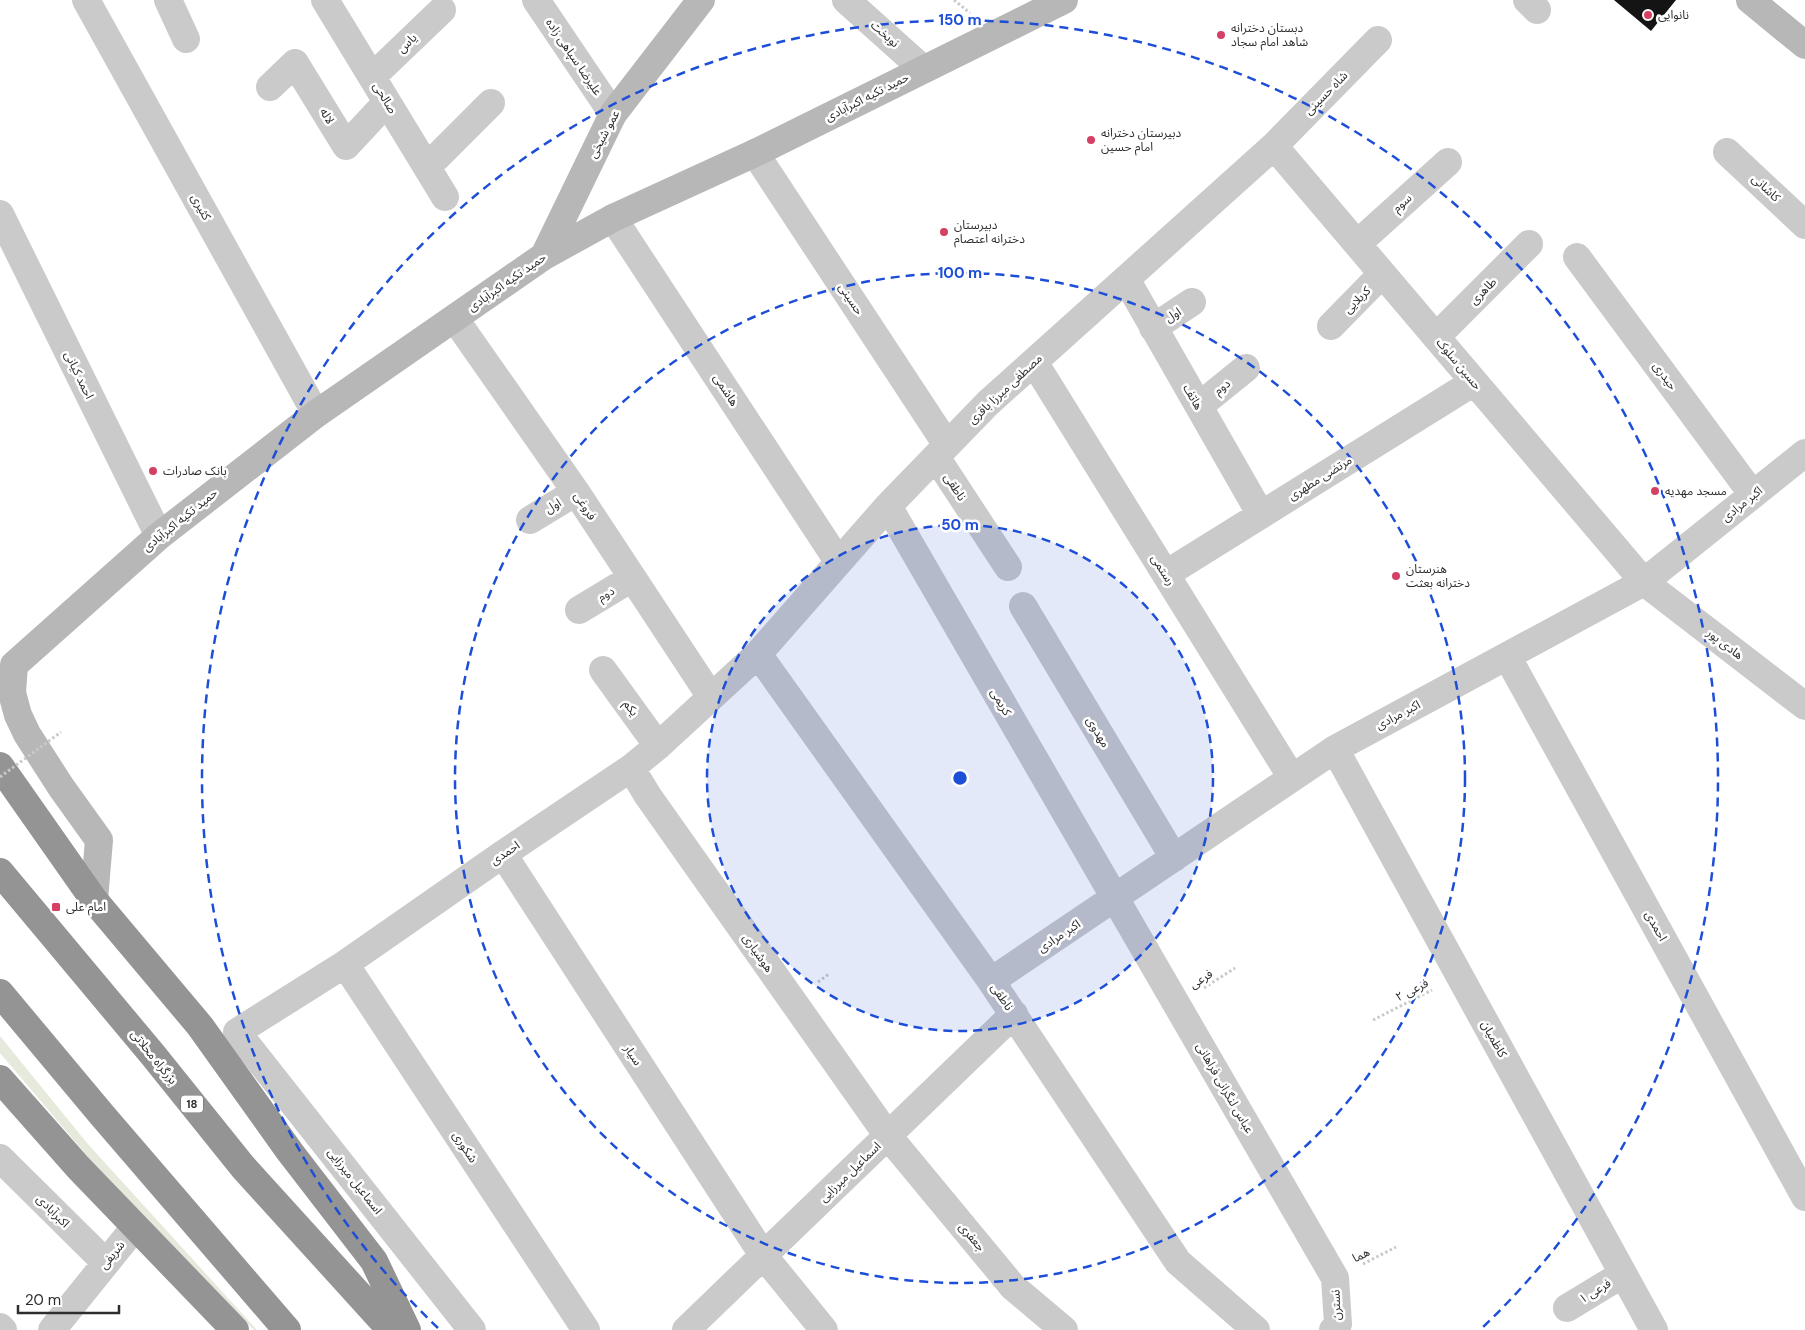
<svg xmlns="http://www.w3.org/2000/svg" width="1805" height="1330" font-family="'DM Sans','Noto Sans Arabic',sans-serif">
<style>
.green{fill:#e6eadc}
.building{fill:#141414}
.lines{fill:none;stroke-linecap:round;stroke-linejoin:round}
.path{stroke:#cacaca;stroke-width:3;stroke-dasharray:2.5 2.5;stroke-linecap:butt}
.street{stroke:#cacaca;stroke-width:28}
.secondary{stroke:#b7b7b7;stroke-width:28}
.highway{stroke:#949494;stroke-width:28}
.path-bridge{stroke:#cacaca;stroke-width:3;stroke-dasharray:2.5 2.5;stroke-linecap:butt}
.ring{fill:none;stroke:#1d4ed8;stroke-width:2.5;stroke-dasharray:9 6}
.poi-dot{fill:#d53f63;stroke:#fff;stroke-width:2}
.labels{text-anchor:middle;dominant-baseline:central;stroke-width:5;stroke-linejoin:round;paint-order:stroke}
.shield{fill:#fff;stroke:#6c6c6c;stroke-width:1}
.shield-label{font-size:11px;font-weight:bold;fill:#2d2d2d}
.poi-label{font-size:12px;fill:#2d2d2d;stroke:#fff;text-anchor:start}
.street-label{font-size:12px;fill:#2d2d2d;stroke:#fff}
.centre{fill:#1d4ed8;stroke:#fff;stroke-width:2.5}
.ring-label{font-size:15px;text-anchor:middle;font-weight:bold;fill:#1d4ed8;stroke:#fff;stroke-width:5;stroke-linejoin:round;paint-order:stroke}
</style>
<rect width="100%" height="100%" fill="#fff"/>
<path class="green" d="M0,1036l87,107 170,187h-3l-165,-172 -89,-105z"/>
<path class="building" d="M1614,0h62l-25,31z"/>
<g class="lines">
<path class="path" d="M954,0l16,13
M818,982l11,-8
M1204,988l31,-20
M1373,1020l59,-30
M1363,1264l33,-17"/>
<path class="street" d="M86,0l230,414
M168,0l18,39
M325,0l120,197
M536,0l77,114
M846,0l77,69
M1527,0l10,10
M372,77l70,-67
M270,87l25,-24 51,83 41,-44
M1274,146l370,436 161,124
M1727,152l78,73
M755,153l192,292
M427,167l64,-64
M0,214l159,322
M613,218l225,343
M1357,244l91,-82
M1577,257l176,238
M1126,279l135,236
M455,319l121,173 135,205
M1331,326l51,-52
M1153,328l39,-26
M1436,337l93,-93
M1034,362l258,416
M1199,406l47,-38
M936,457l72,110
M888,506l447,772 3,46 -5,6
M530,520l46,-28
M1166,574l308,-192
M1023,606l151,252
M579,610l53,-32
M758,654l233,327 187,281 78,68
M1507,656l298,541
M603,670l55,76
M1335,749l319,581
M631,768l17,28 240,340 125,151 51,43
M503,854l260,401 61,75
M345,964l241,366
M991,981l344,-232 309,-167 161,-129
M237,1032l108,-68 158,-110 128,-86 27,-22 100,-92 130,-148 100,-103 286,-257 104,-106
M237,1032l235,298
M0,1158l106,105
M1567,1308l56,-34
M0,1327l3,3
M52,1330l83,-103
M686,1330l328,-316"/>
<path class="secondary" d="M1750,0l55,45
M544,256l69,-142 88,-114
M94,900l5,-60 -38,-53 -34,-53 -9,-19 -6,-22 2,-28 145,-129 157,-122 228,-158 69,-38 142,-65 309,-153"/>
<path class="highway" d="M0,766l94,134 106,126 90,126 84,109 33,69
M0,872l153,183 90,112 148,163
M0,993l102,122 185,215
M0,1079l78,88 157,163"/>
<path class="path-bridge" d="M0,777l61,-45"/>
</g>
<circle cx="960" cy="778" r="253" fill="#1d4ed8" fill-opacity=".12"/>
<g class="ring">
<circle cx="960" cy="778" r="253"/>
<circle cx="960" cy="778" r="505"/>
<path d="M438 1328A758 758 0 1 1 1482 1328"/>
</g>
<g class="poi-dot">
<circle cx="1648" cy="15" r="5"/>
<circle cx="1221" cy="35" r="5"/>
<circle cx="1091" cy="140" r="5"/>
<circle cx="944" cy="232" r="5"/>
<circle cx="153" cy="471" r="5"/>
<circle cx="1655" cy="491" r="5"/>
<circle cx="1396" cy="576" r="5"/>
<rect x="51" y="902" width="10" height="10" rx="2.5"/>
</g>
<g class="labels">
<rect class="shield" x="181" y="1095.5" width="22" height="17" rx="4"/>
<g class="shield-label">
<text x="192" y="1104">18</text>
</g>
<g class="poi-label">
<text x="1658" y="15">نانوایی</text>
<text x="1231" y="28">دبستان دخترانه<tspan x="1231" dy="14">شاهد امام سجاد</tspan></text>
<text x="1101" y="133">دبیرستان دخترانه<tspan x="1101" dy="14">امام حسین</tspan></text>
<text x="954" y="225">دبیرستان<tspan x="954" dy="14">دخترانه اعتصام</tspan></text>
<text x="163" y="471">بانک صادرات</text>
<text x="1665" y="491">مسجد مهدیه</text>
<text x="1406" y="569">هنرستان<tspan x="1406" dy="14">دخترانه بعثت</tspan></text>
<text x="66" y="907">امام علی</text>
</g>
<g class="street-label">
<text transform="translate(885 34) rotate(42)">نوبخت</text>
<text transform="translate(407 43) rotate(-44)">یاس</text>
<text transform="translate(574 57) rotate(56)">علیرضا سپاهی زاده</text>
<text transform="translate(1326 93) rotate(-45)">شاه حسینی</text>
<text transform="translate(867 97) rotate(-27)">حمید تکیه اکبرآبادی</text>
<text transform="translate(385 98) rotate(59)">صالحی</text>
<text transform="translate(327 116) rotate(58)">لاله</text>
<text transform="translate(604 134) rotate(-62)">عمو شیخی</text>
<text transform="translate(1766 188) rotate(43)">کاشانی</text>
<text transform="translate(1402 203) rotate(-42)">سوم</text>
<text transform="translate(201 207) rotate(61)">کثیری</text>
<text transform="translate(507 282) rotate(-35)">حمید تکیه اکبرآبادی</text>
<text transform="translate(1483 291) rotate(-45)">طاهری</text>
<text transform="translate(851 299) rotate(57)">حسینی</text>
<text transform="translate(1357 300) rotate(-45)">کربلایی</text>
<text transform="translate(1173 315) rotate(-33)">اول</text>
<text transform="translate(1459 364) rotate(50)">حسین سلوک</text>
<text transform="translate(79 375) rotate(64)">احمد کیانی</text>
<text transform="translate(1665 376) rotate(54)">حیدری</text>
<text transform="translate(1222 387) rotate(-39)">دوم</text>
<text transform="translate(1005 389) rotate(-43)">مصطفی میرزا باقری</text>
<text transform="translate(726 390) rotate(57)">هاشمی</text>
<text transform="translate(1193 397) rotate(60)">هاتف</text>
<text transform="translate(1320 478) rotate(-32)">مرتضی مطهری</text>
<text transform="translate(955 487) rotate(57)">ناطقی</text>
<text transform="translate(1742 504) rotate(-39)">اکبر مرادی</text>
<text transform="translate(553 506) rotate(-32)">اول</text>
<text transform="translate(585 506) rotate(57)">فروغی</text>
<text transform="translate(180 520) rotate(-39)">حمید تکیه اکبرآبادی</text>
<text transform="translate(1163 570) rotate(58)">رستمی</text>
<text transform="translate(606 594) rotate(-31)">دوم</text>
<text transform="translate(1725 644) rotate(38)">هادی پور</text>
<text transform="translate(1001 702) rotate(60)">کریمی</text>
<text transform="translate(631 708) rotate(54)">یکم</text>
<text transform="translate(1398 715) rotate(-28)">اکبر مرادی</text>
<text transform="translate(1098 732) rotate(59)">مهدوی</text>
<text transform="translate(505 853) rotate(-34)">احمدی</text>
<text transform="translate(1656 926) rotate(61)">احمدی</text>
<text transform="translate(1059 936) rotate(-34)">اکبر مرادی</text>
<text transform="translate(758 953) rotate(55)">هوشیاری</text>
<text transform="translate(1201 979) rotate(-32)">فرعی</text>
<text transform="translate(1412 990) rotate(-27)">فرعی ۲</text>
<text transform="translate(1002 997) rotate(56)">ناطقی</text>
<text transform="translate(1494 1039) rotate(61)">کاظمیان</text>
<text transform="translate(633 1055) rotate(57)">سیار</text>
<text transform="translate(154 1057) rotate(51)">بزرگراه محلاتی</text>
<text transform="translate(1225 1088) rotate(60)">عباس لنگرانی فراهانی</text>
<text transform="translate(465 1147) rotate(57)">شکوری</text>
<text transform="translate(850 1172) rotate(-44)">اسماعیل میرزایی</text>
<text transform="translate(355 1181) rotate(52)">اسماعیل میرزایی</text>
<text transform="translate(53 1211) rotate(45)">اکبرآبادی</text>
<text transform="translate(972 1237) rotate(50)">جعفری</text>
<text transform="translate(112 1255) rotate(-51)">شریفی</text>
<text transform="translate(1361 1255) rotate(-27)">هما</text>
<text transform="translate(1595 1291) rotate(-31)">فرعی ۱</text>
<text transform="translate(1336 1305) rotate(-92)">نسترن</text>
</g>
</g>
<circle cx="960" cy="778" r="8" class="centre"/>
<g class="ring-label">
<text x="960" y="25">150 m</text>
<text x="960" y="278">100 m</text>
<text x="960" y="530">50 m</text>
</g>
<path d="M18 1305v8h101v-8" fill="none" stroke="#2d2d2d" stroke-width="2.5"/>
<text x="25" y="1305" font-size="15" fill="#2d2d2d" stroke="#ffffff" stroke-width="4" paint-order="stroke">20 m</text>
</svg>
